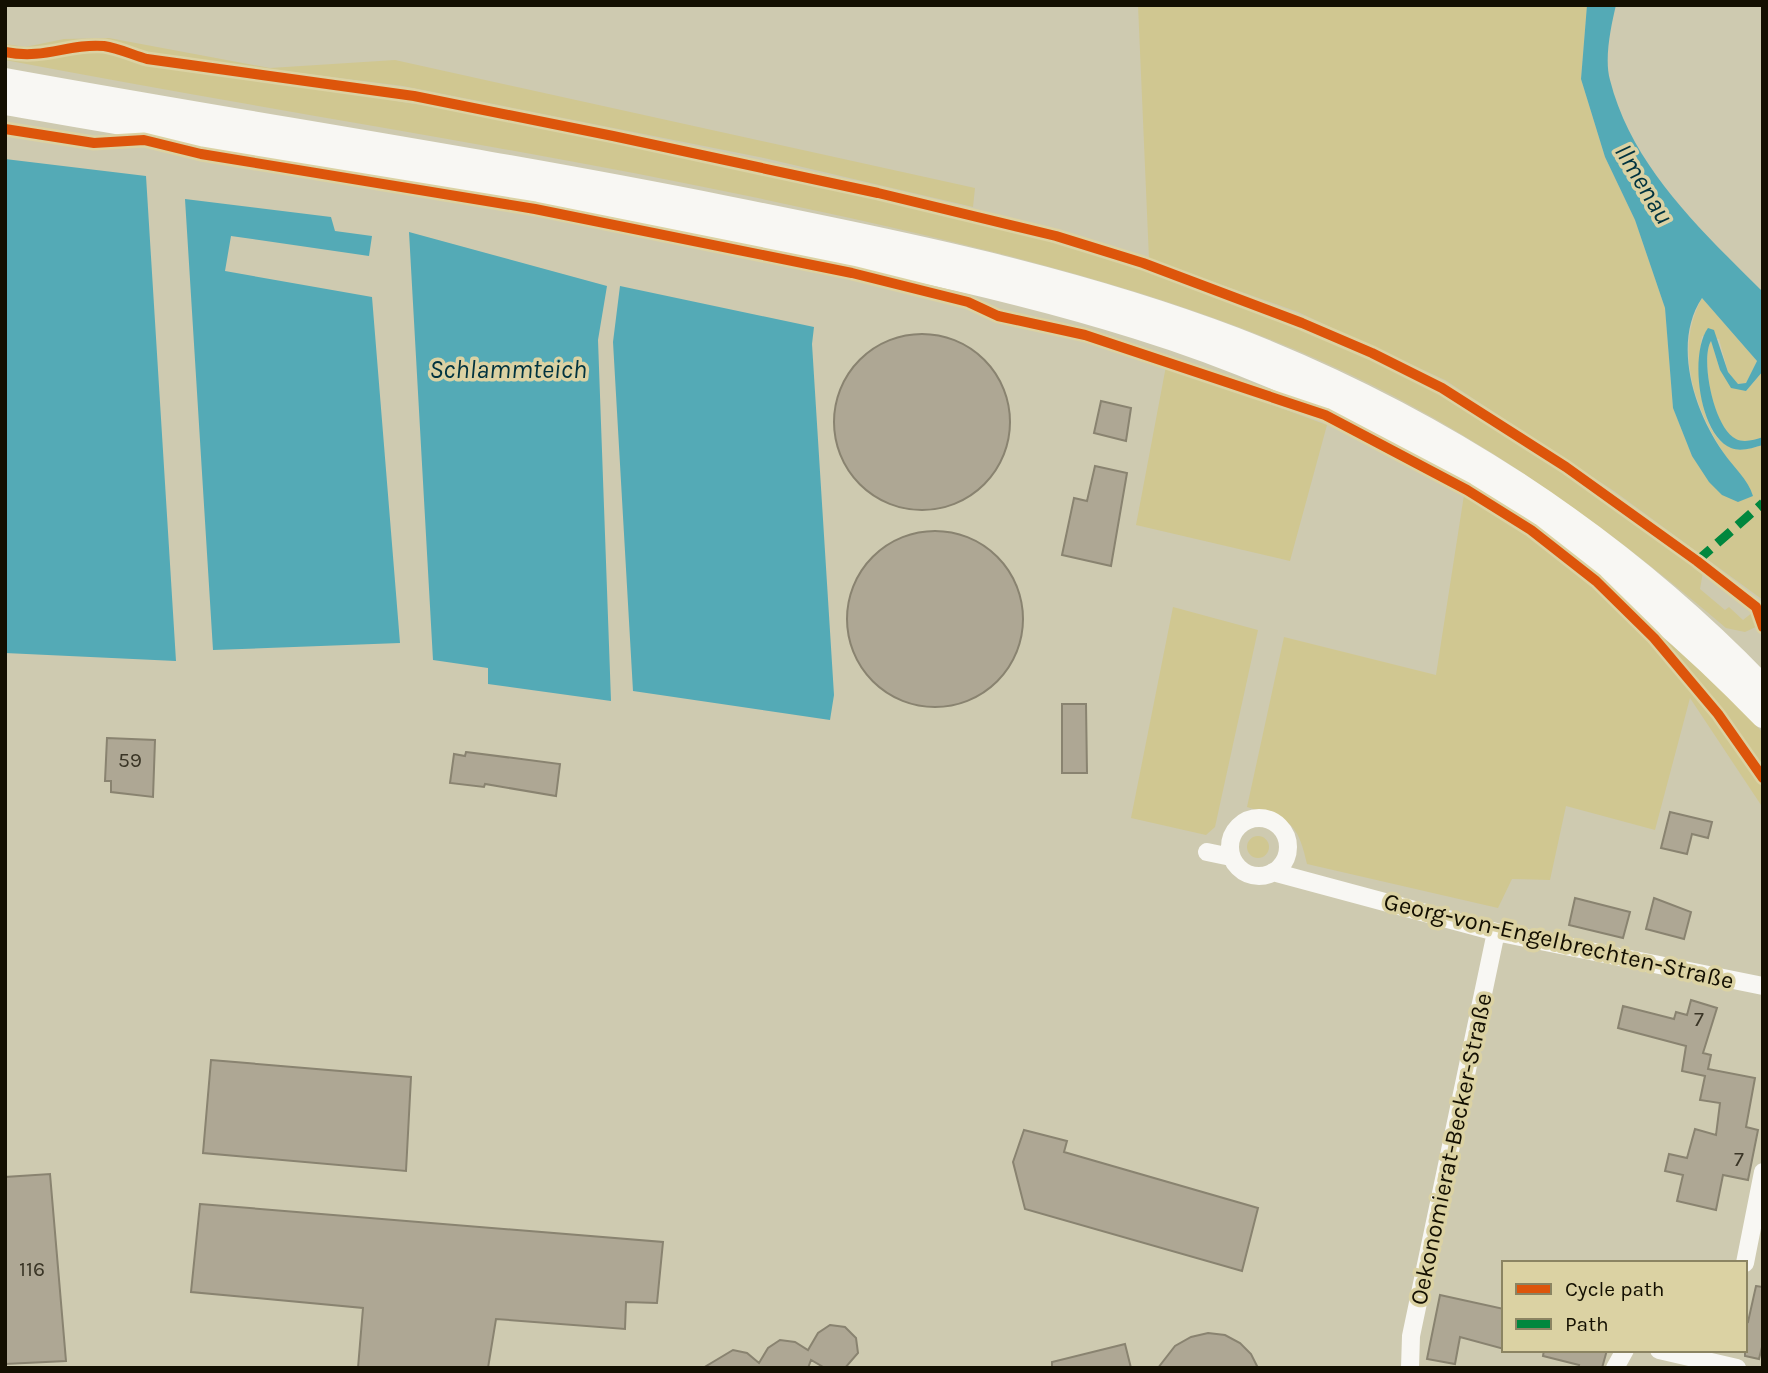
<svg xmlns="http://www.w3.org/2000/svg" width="1768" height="1373" font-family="Karla,sans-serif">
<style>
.green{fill:#d0c791}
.water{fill:#54aab6}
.building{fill:#aea794;stroke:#898370;stroke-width:2}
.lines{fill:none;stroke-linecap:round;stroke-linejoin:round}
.street{stroke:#f8f7f3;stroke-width:18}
.secondary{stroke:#f8f7f3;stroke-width:24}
.quiet{stroke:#00873e;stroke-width:9;stroke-dasharray:18 9;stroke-linecap:butt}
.cycleway-casing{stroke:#dbd2a3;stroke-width:15}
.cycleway{stroke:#dd550b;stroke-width:10}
.labels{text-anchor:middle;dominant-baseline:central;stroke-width:7;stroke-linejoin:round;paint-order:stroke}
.number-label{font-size:21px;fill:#3a3526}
.street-label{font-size:24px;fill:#130f01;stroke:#dbd2a3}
.water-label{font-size:26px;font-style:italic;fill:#00333f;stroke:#dbd2a3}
</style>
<rect width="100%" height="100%" fill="#cecab0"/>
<path class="green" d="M1138,5h449l-6,74 24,78 30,63 30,88 8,100 19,48 30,39 12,-27c-35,-48 -63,-113 -32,-170l55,63 -11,22 -9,1 -9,-12 -9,-33 -17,-3c-5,30 -6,104 34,113 9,2 18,-2 27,-4v155l-149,-109 -169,-111 -147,-68 -149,-53z
M109,38l161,30 125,-8 580,128 -2,19 -209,-49 -361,-72 -255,-32 -41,-10 -24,1 -43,10 -35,-4v-7l20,3 39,-8z
M84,49c36,0 73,15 109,21 82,13 164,24 247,38 149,25 299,55 447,90 167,40 334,85 489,160 115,55 215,132 317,206l10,8 -3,17 25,21 4,-3 14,13 10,-8 5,14 -13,6 -19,-4c-109,-93 -222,-176 -350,-241 -164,-83 -348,-129 -526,-169 -280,-63 -563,-104 -845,-158v-6l35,4z
M1711,341l9,29 26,21 17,-20v66c-9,3 -19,6 -28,2 -21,-10 -35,-80 -24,-98z
M1166,366l161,59 -37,136 -154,-36z
M1464,495c39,21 75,48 111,74 68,50 132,101 188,164v75l-73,-110 -35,132 -89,-24 -16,74 -38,-1 -14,29 -191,-44c-10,-45 -19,-44 -60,-57l37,-170 152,38z
M1173,607l85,23 -43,197 -9,8 -75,-17z
M1247 847a11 11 0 1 1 22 0a11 11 0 1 1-22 0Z"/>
<path class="water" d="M1587,5h29c-5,21 -12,54 -6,75 22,87 92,151 153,212v79l-17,20 -15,-3 -11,-18 -9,-29c-11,18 3,88 25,98 8,4 18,1 27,-2v8c-11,3 -22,7 -32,3 -32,-13 -42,-94 -23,-120l6,2 14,42 10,12 8,-1 11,-22 -55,-63c-30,45 -8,113 21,154 10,15 25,27 30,44l-15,6 -16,-7 -13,-13 -17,-26 -19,-48 -8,-100 -30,-88 -30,-63 -24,-78z
M5,159l141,17 30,485 -171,-8z
M185,199l146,18 4,14 37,5 -3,20 -138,-20 -6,35 147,26 28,346 -187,7z
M409,232l198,54 -9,54 13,361 -123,-17v-16l-55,-8z
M620,286l194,41 -2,17 22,351 -4,25 -197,-29 -20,-349z"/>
<path class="building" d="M834 422a88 88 0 1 1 176 0a88 88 0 1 1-176 0Z
M1101,401l30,7 -5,33 -32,-8z
M1095,466l32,7 -16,93 -49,-11 12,-57 13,3z
M847 619a88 88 0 1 1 176 0a88 88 0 1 1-176 0Z
M1062,704h24l1,69h-25z
M107,738l48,2 -2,57 -42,-5v-11h-6z
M466,752l94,12 -4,32 -71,-12 -1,3 -34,-4 4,-29 11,2z
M1670,812l42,10 -4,16 -16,-4 -5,20 -26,-6z
M1575,898l55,14 -7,26 -54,-13z
M1654,898l37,14 -7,27 -38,-10z
M1691,1000l26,8 -14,45 8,2 -3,14 47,9 -9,49 12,3 -10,50 -25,-5 -7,35 -39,-9 6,-26 -18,-4 4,-17 18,4 8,-29 21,6 4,-32 -20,-3 5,-24 -23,-5 4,-25 -68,-18 5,-22 51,13 2,-7 11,3z
M211,1060l200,17 -5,94 -203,-18z
M1024,1130l43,11 -3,11 194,56 -16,63 -217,-62 -12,-47z
M50,1174l16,187 -61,3v-187z
M200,1204l463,38 -6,61 -31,-1 -1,27 -129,-10 -8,49h-130l5,-60 -172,-16z
M1756,1286l7,1v56l-4,16 -14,-3v-35l3,1z
M1440,1295l64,14v40l-44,-12 -5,27 -28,-5z
M830,1325l15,2 11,11 2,15 -13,15h-20l-14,-8 -3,8h-105l30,-18 14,3 12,10 9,-15 12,-8 15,2 13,8 10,-17z
M1208,1333l17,2 15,8 11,11 7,14h-100l17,-22 16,-9z
M1125,1344l6,24h-79v-6z
M1544,1350h63l-5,18h-24l1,-3 -36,-9z"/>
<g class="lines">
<path class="street" d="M1230 847a29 29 0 1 1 58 0a29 29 0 1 1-58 0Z
M1207,852l24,5
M1273,872l223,60 267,54
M1745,1263l18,-91
M1659,1350l78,18
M1410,1368l1,-32 85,-404
M1615,1368l10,-18"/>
<path class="secondary" d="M5,80c241,44 483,80 722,128 171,34 344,69 507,131 199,77 381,194 529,348
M5,103c241,42 484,80 724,128 137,28 275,54 408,96 239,74 453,209 626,389"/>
<path class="quiet" d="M1697,561l66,-58"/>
<g class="cycleway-casing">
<path id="cycleway" d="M5,52c41,8 63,-9 99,-6 14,2 29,9 43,13l267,37 199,40 265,57 178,43 87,27 159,60 70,30 70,35 124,79 131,94 59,46 7,20
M5,129l89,14 50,-3 57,14 334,55 317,64 116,29 30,14 87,19 240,80 142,75 64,40 65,51 58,57 64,76 45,64"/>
</g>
<use href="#cycleway" class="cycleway"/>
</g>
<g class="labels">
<g class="number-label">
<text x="130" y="760">59</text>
<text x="1699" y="1019">7</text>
<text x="1739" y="1159">7</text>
<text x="32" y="1269">116</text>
</g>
<g class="street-label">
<text transform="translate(1559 941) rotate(13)">Georg-von-Engelbrechten-Straße</text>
<text transform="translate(1451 1149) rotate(-78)">Oekonomierat-Becker-Straße</text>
</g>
<g class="water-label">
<text transform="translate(1644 184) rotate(59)">Ilmenau</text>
<text x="508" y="369">Schlammteich</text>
</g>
</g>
<rect width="1768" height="1373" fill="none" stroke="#130f01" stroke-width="14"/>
<rect x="1502" y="1261" width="245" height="91" fill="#dbd2a3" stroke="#8b8462" stroke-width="2"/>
<rect x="1516" y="1284" width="35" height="10" fill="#dd550b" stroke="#8b8462" stroke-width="2"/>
<text x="1565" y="1296" font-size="21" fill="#130f01">Cycle path</text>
<rect x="1516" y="1319" width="35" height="10" fill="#00873e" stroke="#8b8462" stroke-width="2"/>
<text x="1565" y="1331" font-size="21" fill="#130f01">Path</text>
</svg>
